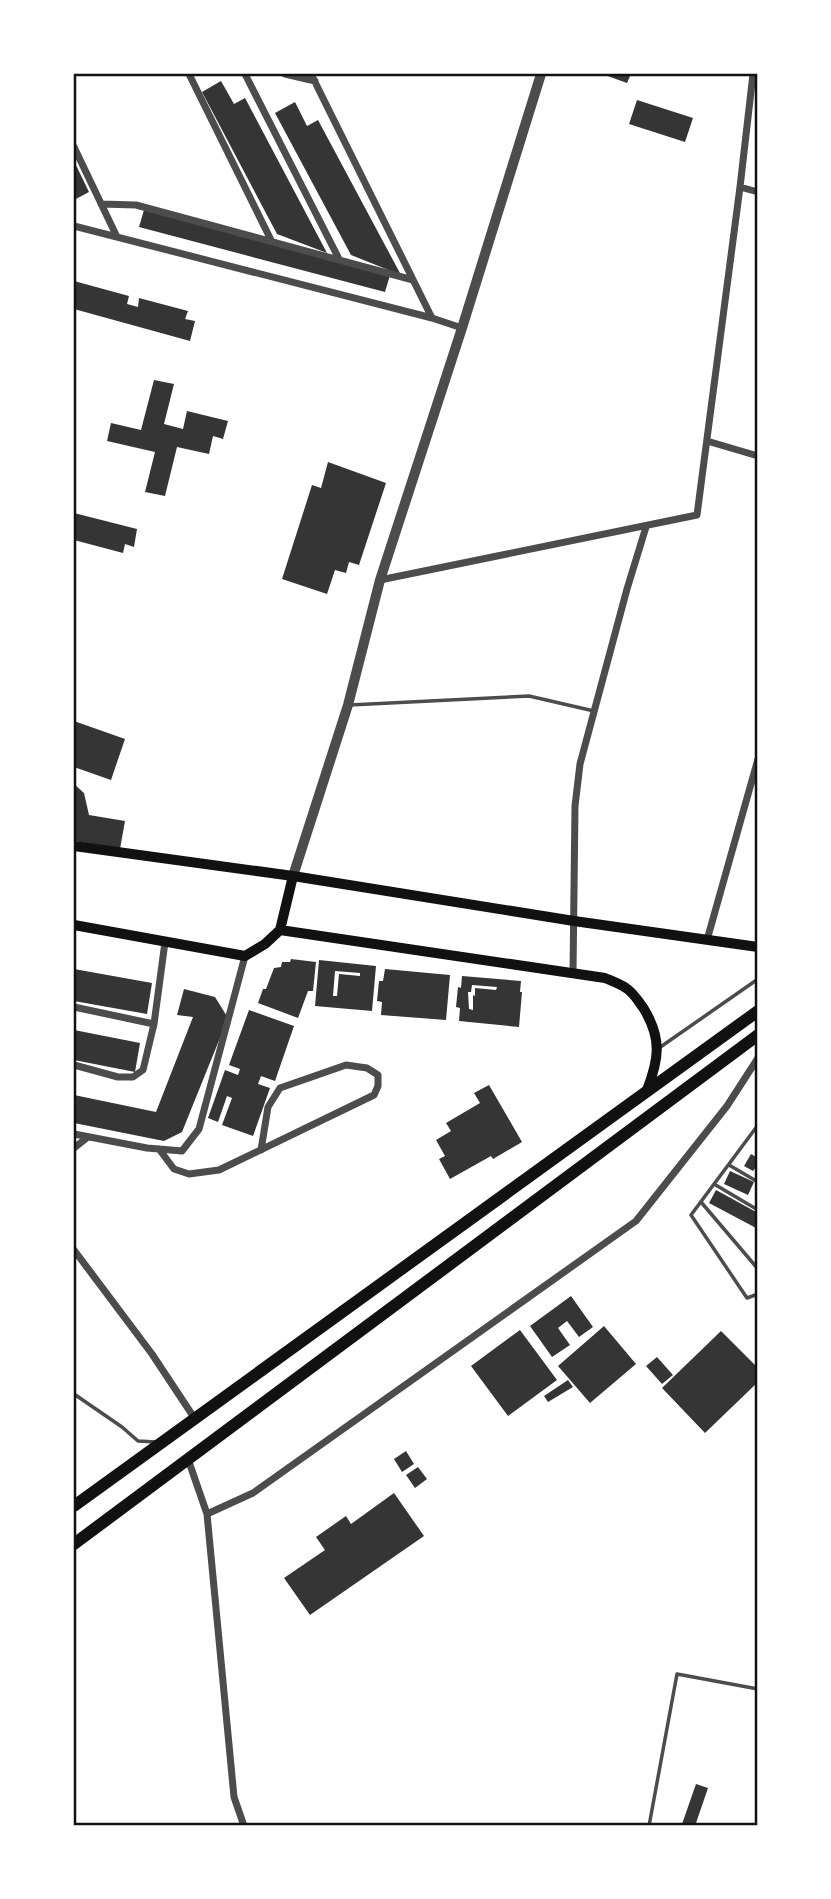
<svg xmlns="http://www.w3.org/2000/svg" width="831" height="1899" font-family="Arial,sans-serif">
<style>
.building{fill:#353535;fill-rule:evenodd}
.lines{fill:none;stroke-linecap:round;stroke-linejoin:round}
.service{stroke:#4c4c4c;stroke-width:3.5}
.minor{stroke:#4c4c4c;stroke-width:7}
.tertiary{stroke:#4c4c4c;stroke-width:10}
.secondary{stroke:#111;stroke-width:10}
.trunk{stroke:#111;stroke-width:12}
.neatline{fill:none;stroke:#111;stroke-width:2.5}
</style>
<rect width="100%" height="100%" fill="#fff"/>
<path class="building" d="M602,74h29l-4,9z
M221,81l13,23 11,-6 82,155 -50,-19 -75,-142z
M637,100l56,18 -8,24 -56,-18z
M295,102l12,24 11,-6 83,155 -50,-20 -76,-142z
M74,161l15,31 -15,8z
M144,210l246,65 -5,17 -246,-65z
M74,281l55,15 -2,8 11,3 1,-9 49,13 -3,8 10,2 -5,20 -116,-32z
M154,380l20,4 -10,40 19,5 4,-18 41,10 -5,18 -10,-3 -4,18 -32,-7 -12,49 -20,-4 10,-40 -48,-11 4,-18 30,7z
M328,462l58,21 -27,82 -10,-3 -3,11 -11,-3 -8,24 -45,-15 30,-94 9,3z
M74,513l63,16 -3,18 -9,-3 -2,9 -49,-13z
M74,721l51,18 -14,41 -37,-13z
M74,784l10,9 5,22 36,6 -5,28 -46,-8z
M291,959l25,3 -3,29h-5l-10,27 -40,-15 5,-14h3l8,-21 7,-1 1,-5h8z
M319,960l57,6 -4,45 -57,-5zM335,971l25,2v3l-21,-2 -2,22h-4z
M74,969l78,14 -5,31 -73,-13z
M385,969l65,6 -4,45 -65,-5 1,-13 -5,-1 2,-20h4z
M462,976l59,5 -1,11h2l-3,35 -60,-6 1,-13 -4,-1 2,-20 3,1zM472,985l25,2 -1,3 -21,-2v8l-2,-1v15l-4,-1 -1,-17h3z
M184,989l31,8 13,21 -46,114 -18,9 -90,-18v-28l82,17 37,-95 -16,-2z
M249,1010l45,16 -19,55 -14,-5 -3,8 12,4 -17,48 -31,-11 10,-27 -5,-2 -9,26 -10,-4 17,-48 13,5 2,-6 -11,-4z
M74,1030l66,13 -5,29 -61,-12z
M489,1085l33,57 -29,17 -2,-3 -41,23 -11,-20 6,-3 -9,-16 15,-9 -5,-8 34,-20 -6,-10z
M751,1154l7,4v6l-5,7 -9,-5z
M730,1171l24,11 -6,13 -24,-11z
M716,1190l42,23v16l-49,-26z
M571,1296l22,31 -14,10 -12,-16 -9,7 12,17 -18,12 -22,-31z
M604,1326l32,38 -46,39 -32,-37z
M520,1330l37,50 -49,36 -37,-50z
M721,1331l37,37v14l-53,51 -43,-45z
M657,1357l16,18 -11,9 -16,-18z
M568,1380l5,7 -25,15 -4,-6z
M406,1451l8,13 -12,8 -8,-13z
M418,1467l9,12 -12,9 -9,-13z
M394,1493l30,43 -114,79 -26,-37 41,-28 -9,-13 30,-21 5,8z
M696,1784l12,4 -13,38h-7l-6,-2z"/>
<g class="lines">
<path class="service" d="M350,705l179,-9 65,15
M659,1048l99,-69
M758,1125l-67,90 56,83 11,-4
M729,1165l29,17
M714,1184l44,26
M701,1202l57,67
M74,1394l48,33 16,14 18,1
M649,1826l28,-152 81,15"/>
<path class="minor" d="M189,74l82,166
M245,74l94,185
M285,74l30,7
M311,74l121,244 30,10
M74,147l43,90
M740,187l18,5
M101,204l35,1 277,75
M74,226l358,92
M707,441l51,15
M380,580l317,-65 43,-328 13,-113
M707,940l51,-181
M573,973l2,-167 5,-42 47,-175 19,-62
M74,1007l80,17
M74,1065l44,12h15l10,-7 11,-46 11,-82
M74,1134l73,14 35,3 17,-22 46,-173
M74,1148l14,-11
M159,1149l15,20 15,5 30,-4 155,-75 4,-9v-11l-11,-7 -21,-3 -66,23 -12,19 -7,43
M74,1250l78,104 43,65
M188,1459l19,55 27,283 10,29
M207,1514l46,-21 383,-272 91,-115 31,-48"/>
<path class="tertiary" d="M293,876l55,-171 32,-125 82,-252 79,-254"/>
<path class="secondary" d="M74,846l219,30 281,45 184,26
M74,925l171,31 20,-12 15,-14 325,48c7,3 15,6 21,10 7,4 13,14 18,21 18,30 15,50 3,81
M280,930l13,-54"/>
<path class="trunk" d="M74,1506l684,-495
M74,1544l684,-509"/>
</g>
<rect width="831" height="1899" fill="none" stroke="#ffffff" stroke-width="150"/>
<rect x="75" y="75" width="681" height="1749" class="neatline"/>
</svg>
